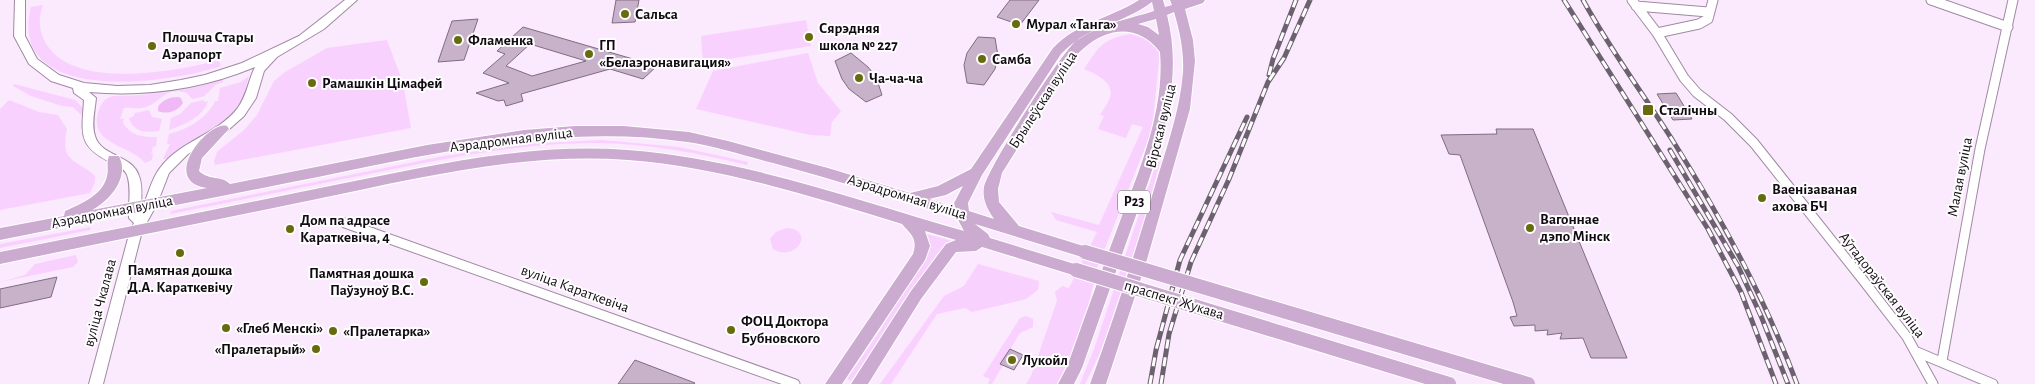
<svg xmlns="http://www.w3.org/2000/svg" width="2035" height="384" font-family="'Alegreya Sans',sans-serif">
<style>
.green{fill:#f9d1fe}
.water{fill:#f0b8f7}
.building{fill:#c8b2ca;stroke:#806c82;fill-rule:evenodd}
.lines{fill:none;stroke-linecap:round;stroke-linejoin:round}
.minor-casing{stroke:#9f8aa2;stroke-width:11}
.secondary-casing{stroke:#9f8aa2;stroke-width:2}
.primary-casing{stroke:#fff;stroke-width:2}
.minor{stroke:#fff;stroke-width:9}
.secondary{fill:#fff;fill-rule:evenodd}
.primary{fill:#cbabcf;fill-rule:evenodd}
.rail-casing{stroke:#6c616e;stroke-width:5}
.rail{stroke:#fdfdfd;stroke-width:3;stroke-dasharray:9;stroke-linecap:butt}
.primary-bridge-casing{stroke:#fff;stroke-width:16;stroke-linecap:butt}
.primary-bridge{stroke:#cbabcf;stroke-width:14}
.poi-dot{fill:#676b0d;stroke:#fdfdfd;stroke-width:2}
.labels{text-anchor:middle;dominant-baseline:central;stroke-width:4;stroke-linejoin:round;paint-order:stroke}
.shield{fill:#fdfdfd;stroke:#585359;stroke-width:1}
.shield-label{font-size:14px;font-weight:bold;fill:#120a13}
.poi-label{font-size:15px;font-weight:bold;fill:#120a13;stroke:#fdfdfd;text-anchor:start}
.street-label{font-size:15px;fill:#120a13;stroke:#fdfdfd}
</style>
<rect width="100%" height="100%" fill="#fbe9fd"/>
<path class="green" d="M43,5c-5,12 -4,26 2,37 27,49 130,30 174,18l2,6c-53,18 -215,40 -190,-59z
M806,20l5,26 -108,17 -2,-27z
M1130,34l13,4 3,-3 14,15 -8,80 -57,143c-5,37 -19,73 -35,106l-3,5h-31l5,-8 26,-75 -2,-9 7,-6 7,2 28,-56 -41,-12 -5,-8 48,13 44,-98 -11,-3 -6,14 -28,-9 6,-13 -4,-1c3,-5 7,-10 9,-15 8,-17 -13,-26 -25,-31 15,-22 18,-30 46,-35z
M387,40l16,43 8,45 -196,37 -1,-4 3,-9 27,-22 13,-15 17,-34 11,-9 42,-24z
M808,53l10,30 23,28 -9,11 -2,14 -20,-1 -114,-26 17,-38z
M249,76c-3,9 -4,19 -8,27 -12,23 -50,41 -72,55l-6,1 7,-15h-3l2,-10c17,-4 38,-15 46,-33h3l2,-13 21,-6z
M223,79v3l-8,3 -7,8 -3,1v2l-13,3 -5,-6c-23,-7 -26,10 -41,14 -9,3 -12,0 -22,1l-4,11 4,-1 -1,5c8,13 19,14 34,14l-1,9 -3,1 -2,6h2l-1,7 -7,3c-14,-18 -56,-18 -47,-50 3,-9 5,-14 15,-17 37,0 75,-5 110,-17z
M14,84l61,16 9,9 -3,6 -8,-8 -11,-1 -31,-10 -18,-10z
M9,100l30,12 19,3 9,14c-8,35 11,30 28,47v6l-5,11 -90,17v-101z
M204,100v2l4,-1c-5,16 -24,24 -39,29l2,-12 9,-4 11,-11z
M149,110l3,7 10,2 -3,12c-13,2 -26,1 -30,-13l4,-1 2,-4z
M601,140l78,7 69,15 -1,3c-48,-12 -97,-21 -146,-22 -75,-1 -149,14 -222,29 -70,14 -139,28 -209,42l1,-3 273,-55 84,-12z
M1157,161l3,1 -17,65 -42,124 -16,33h-5l14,-35z
M91,227l-1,3 -90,18v-4z
M787,228c29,2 9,35 -14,21l-3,-10 6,-7z
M923,233l33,9 -9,4 -10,8 -86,127 -4,-2 34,-50 40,-68z
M76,255l2,7 -5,5 -73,15 25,-7 10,-11z
M978,264l61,17 -1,9 -12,9 -54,13 -7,-4 -28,6 -46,70h-11l64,-88 20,-10z
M1026,316l7,3v8l-13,6 -19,31 2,1 -11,19h-4l2,-5 -7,-3 37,-58z"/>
<path class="water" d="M178,97l3,1 2,5c-5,8 -16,12 -25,8v-4c4,-7 12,-10 20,-10z"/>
<path class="building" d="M616,0h23l-4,22 -23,1z
M1010,0h29l-19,25 -23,-8z
M478,19l-14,41 -26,2 14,-41z
M523,27l134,39 -14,13 -33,-10 -89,25 2,7 -17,5 -2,-6 -6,1 -22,-8 33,-10 -26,-10 22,-19 -8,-3zM530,44l56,17 -54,15 -26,-10z
M978,37l17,1 3,18 -3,13 -11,16 -17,-2 -3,-18 3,-12z
M851,53l17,14 8,10 6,18 -16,7 -17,-13 -7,-10 -7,-18z
M1676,93l16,26 -19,1 -16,-26z
M1496,129h37l94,229h-36l-8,-20 -23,1 2,-6 -15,2 1,-5 -13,1v-6l-21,1 -4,-9 7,-1 -4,-14 -53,-147 -11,-1 -8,-19 56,-1z
M57,277l-6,20 -51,11v-19z
M1010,349l13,6 -9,15 -14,-6z
M635,360l60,23 -1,1h-76z"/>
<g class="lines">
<g class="minor-casing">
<path id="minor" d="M1632,0l25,33 27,45 13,15 31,24 26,26 109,137 44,57 26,47
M1931,0l77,27
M1636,6l72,6
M1657,33l42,-9 9,-5 5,-19
M345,223l450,161
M1917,352l76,32
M1942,361l38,-212 33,-149"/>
</g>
<g class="secondary-casing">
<path id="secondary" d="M15,0h10v36l12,23 22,16 25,8 33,3 33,-1 31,-5 24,-5 37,-12 57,-27 46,-36h12l-33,29 -47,28 -13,14 -8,27 -12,18 -18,16 -38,22 -19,19 -12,31 -15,27 -39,153h-14l41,-153 4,-8 -5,-5c-1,-13 3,-30 -2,-43 -2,-6 -9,-9 -15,-12 -35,-17 -30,-29 -28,-63l-10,-7 -1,-5 -22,-7 -22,-17 -15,-28zM255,67c-7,14 -8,29 -18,42 -21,26 -57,32 -77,59 -9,11 -12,29 -19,42 0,-11 2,-24 -2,-34 -7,-22 -38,-19 -44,-40 -4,-12 0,-26 1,-38l-7,-6c57,5 113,-3 166,-25z"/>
</g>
<g class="primary-casing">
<path id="primary" d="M1139,0h24l2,7 7,-2 -2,-5h35l-2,3 -18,6 8,31 2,21 -5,48 -44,154 -40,121h-16c24,-65 45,-131 65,-198 11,-37 25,-75 28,-114 1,-20 -3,-40 -9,-60l-7,3c19,74 -12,148 -37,217 -16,45 -32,91 -48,136l-8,16h-16l9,-17c17,-48 34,-95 52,-143 20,-53 46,-113 41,-172 -21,-27 -50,-26 -76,-4 -13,10 -22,29 -31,43 -17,28 -34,55 -51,82l-4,16 1,13 20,24 71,22 2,4 -2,4 -5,2 -110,-34 13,10 2,4 91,28 2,4 -2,4 -5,2 -94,-29 -6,4 -20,1 -35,47 -53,85h-17l60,-93 35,-47 10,-4 -31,-9 5,15 -5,14 -83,124h-17l88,-130c5,-16 -2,-19 -11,-30 -90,-27 -180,-57 -274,-64 -105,-8 -209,18 -311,39 -106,22 -211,43 -317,65v-12c107,-21 213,-42 320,-64 101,-20 204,-46 308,-38 115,9 226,49 336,81l-7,-13c-61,-19 -122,-38 -184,-55 -28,-7 -57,-17 -86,-21 -124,-18 -247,10 -369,35 -106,21 -212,42 -318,63v-12l64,-12 1,-5c16,-7 38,-16 42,-35 2,-7 -1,-13 2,-20h10c11,22 -10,45 -27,54l115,-22c-49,-7 2,-68 20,-62l2,3 -27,29 -3,13c11,10 22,4 31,13l197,-39 97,-15 51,-4h49l65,6 39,9 100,27 82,25 28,-7 33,-17 82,-121c25,-26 56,-29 86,-48zM1152,2l2,9c-25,8 -57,14 -78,30 -16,13 -88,127 -92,146 -2,12 3,22 10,32l-25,-8 -1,-8 14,-28 79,-121c29,-30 61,-29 91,-52zM1156,19l3,16 -11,-8 -10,-3zM963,186l-9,17 1,4 -26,-8 17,-4z"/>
</g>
<use href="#minor" class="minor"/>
<use href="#secondary" class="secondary"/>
<use href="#primary" class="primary"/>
<g class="rail-casing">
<path id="rail" d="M1564,0l144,229 33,63 35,92
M1583,0c27,49 60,94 90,141 49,78 92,157 124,243
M1269,75l4,-16 23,-59
M1670,150l68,116 23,50 27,68
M1150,384l6,-34 24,-90 67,-143
M1161,384l8,-50 22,-72 38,-83 39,-97 16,-24 26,-58"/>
</g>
<use href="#rail" class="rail"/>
<g class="primary-bridge-casing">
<path id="primary-bridge" d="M1085,252l443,132
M1076,270l373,114"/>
</g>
<use href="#primary-bridge" class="primary-bridge"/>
</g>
<g class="poi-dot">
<circle cx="625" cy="14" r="5"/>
<circle cx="1016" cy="24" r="5"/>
<circle cx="809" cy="37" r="5"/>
<circle cx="458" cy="40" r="5"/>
<circle cx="152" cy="46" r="5"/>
<circle cx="589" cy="54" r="5"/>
<circle cx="982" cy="59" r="5"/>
<circle cx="859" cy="78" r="5"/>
<circle cx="312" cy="83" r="5"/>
<rect x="1642" y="104" width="12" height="12" rx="2.5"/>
<circle cx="1762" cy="198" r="5"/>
<circle cx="1530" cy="228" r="5"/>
<circle cx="290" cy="229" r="5"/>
<circle cx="180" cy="253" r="5"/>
<circle cx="424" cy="282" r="5"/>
<circle cx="226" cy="328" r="5"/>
<circle cx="731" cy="330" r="5"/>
<circle cx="333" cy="331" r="5"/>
<circle cx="316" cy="349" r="5"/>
<circle cx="1012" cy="360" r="5"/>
</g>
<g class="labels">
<rect class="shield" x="1118" y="190.5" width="32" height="23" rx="4"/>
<g class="shield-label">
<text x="1134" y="202">Р23</text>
</g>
<g class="poi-label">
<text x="635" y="14">Сальса</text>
<text x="1026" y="24">Мурал «Танга»</text>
<text x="819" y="28">Сярэдняя<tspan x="819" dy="17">школа № 227</tspan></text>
<text x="162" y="37">Плошча Стары<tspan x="162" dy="17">Аэрапорт</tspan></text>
<text x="468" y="40">Фламенка</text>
<text x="599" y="45">ГП<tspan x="599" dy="17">«Белаэронавигация»</tspan></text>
<text x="992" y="59">Самба</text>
<text x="869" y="78">Ча-ча-ча</text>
<text x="322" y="83">Рамашкін Цімафей</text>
<text x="1659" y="110">Сталічны</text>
<text x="1772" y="189">Ваенізаваная<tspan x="1772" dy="17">ахова БЧ</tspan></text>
<text x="1540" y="219">Вагоннае<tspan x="1540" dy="17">дэпо Мінск</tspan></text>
<text x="300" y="220">Дом па адрасе<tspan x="300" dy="17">Караткевіча, 4</tspan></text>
<text x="180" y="270" text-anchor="middle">Памятная дошка<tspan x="180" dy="17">Д.А. Караткевічу</tspan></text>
<text x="414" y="273" text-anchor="end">Памятная дошка<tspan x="414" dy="17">Паўзуноў В.С.</tspan></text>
<text x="741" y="321">ФОЦ Доктора<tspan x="741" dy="17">Бубновского</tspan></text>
<text x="236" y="328">«Глеб Менскі»</text>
<text x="343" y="331">«Пралетарка»</text>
<text x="306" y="349" text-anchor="end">«Пралетарый»</text>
<text x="1022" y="360">Лукойл</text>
</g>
<g class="street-label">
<text transform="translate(1043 100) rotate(-57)">Брылеўская вуліца</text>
<text transform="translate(1161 126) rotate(-76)">Вірская вуліца</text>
<text transform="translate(511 140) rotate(-7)">Аэрадромная вуліца</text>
<text transform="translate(1960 177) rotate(-79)">Малая вуліца</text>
<text transform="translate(907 197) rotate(17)">Аэрадромная вуліца</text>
<text transform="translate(112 212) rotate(-11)">Аэрадромная вуліца</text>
<text transform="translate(1882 285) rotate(52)">Аўтадораўская вуліца</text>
<text transform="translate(575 289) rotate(20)">вуліца Караткевіча</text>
<text transform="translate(1174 300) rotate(17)">праспект Жукава</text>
<text transform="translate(100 303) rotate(-75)">вуліца Чкалава</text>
</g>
</g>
</svg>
